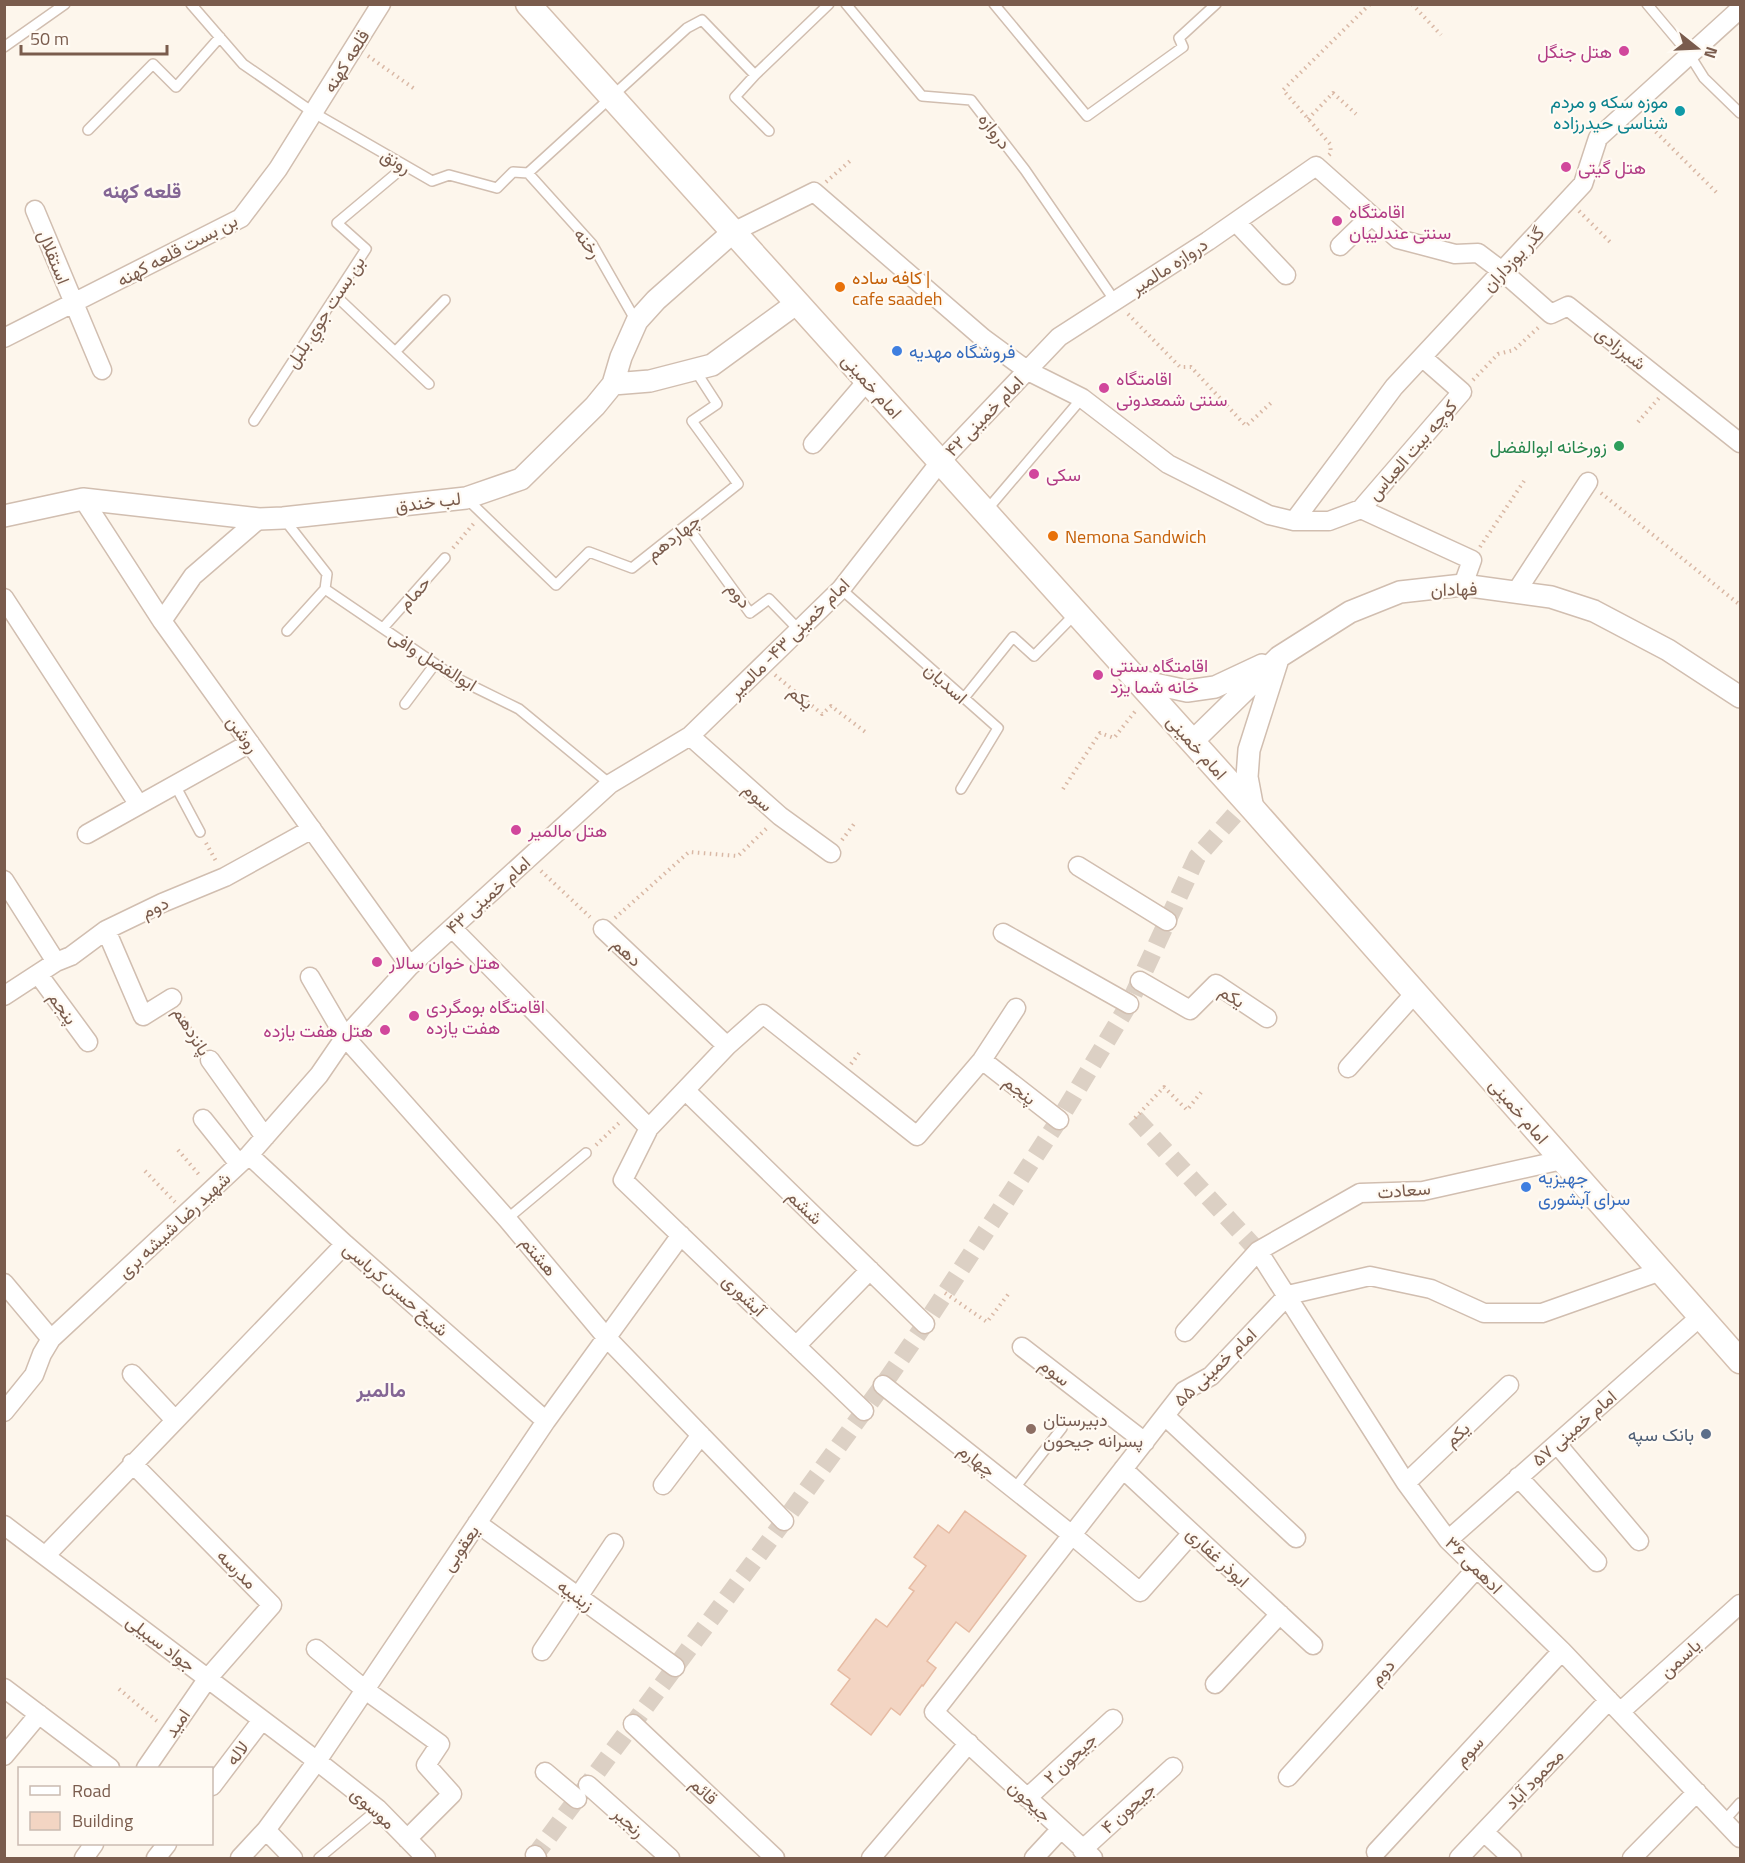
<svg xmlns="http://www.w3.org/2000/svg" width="1745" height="1863" font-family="'Titillium Web',Vazirmatn,sans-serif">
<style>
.building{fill:#f3d5c3;stroke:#e6bba3;stroke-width:1.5}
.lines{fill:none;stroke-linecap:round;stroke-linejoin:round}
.minor-tunnel{stroke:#dcd0c4;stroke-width:18;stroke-dasharray:18 9;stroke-linecap:butt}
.service-casing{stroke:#d1beb0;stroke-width:12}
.minor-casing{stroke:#d1beb0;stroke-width:21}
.tertiary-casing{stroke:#d1beb0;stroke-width:24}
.secondary-casing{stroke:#d6c0b0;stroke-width:27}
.path{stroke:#d9b8a5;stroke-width:4;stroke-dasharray:1.5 4.5;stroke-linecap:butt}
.service{stroke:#fff;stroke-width:9}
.minor{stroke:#fff;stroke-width:18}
.tertiary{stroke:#fff;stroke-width:21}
.secondary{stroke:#fff;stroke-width:24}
.hotel-dot{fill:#d1479c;stroke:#fffaf3;stroke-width:2}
.culture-dot{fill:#0f9aa8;stroke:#fffaf3;stroke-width:2}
.food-dot{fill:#e8710a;stroke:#fffaf3;stroke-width:2}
.shop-dot{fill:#3f7fe0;stroke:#fffaf3;stroke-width:2}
.leisure-dot{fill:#2e9e5b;stroke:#fffaf3;stroke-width:2}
.education-dot{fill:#8d6e63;stroke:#fffaf3;stroke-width:2}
.service-dot{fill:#5c6f8a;stroke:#fffaf3;stroke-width:2}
.labels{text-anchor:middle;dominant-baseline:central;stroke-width:4.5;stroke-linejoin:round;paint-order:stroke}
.hotel-label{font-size:18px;fill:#b23c85;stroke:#fffaf3;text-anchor:start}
.street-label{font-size:18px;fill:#7a5c4d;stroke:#fffaf3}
.culture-label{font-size:18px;fill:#0d838f;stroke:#fffaf3;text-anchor:end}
.food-label{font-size:18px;fill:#c56008;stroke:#fffaf3;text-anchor:start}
.shop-label{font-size:18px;fill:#366cbe;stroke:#fffaf3;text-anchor:start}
.leisure-label{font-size:18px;fill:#27864d;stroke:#fffaf3;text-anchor:end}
.education-label{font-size:18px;fill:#785e54;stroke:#fffaf3;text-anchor:start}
.service-label{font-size:18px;fill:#4e5e75;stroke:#fffaf3;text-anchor:end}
.neighbourhood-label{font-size:20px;font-weight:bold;fill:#846695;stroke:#fffaf3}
</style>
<rect width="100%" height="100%" fill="#fdf6ec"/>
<path class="building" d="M965,1511l61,45 -57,76 -13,-10 -29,39 9,7 -13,18 -1,-1 -22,30 -9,-7 -20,27 -40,-31 19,-25 -12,-9 38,-51 11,8 27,-36 -5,-3 17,-22 -12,-9 24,-32 11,8z"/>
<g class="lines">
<path class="minor-tunnel" d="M1135,1118l123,133
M533,1858l251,-337 99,-136 42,-61 134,-204 70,-116 68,-147 49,-55"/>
<g class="service-casing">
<path id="service" d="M191,4l52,60 71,49 118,68 17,-6 48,13 16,-16 15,1 159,-145 15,-8 53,55 74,-71
M846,4l76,92 49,4 54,70 90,131
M994,4l93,112 96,-69 -4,-9 37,-34
M1647,4l42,50 15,24 36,35
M4,47l61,-43
M755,75l-20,22 34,34
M88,130l65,-66 23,23 44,-50
M528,173l64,71 44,77
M336,296l93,88
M396,351l49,-51
M254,421l112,-172 -29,-26 68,-57
M466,498l90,87 33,-33 43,16 106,-84 -46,-63 25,-17 -22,-34
M986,511l96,-113
M284,519l43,55 -2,15 131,89 63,31 91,75
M687,526l63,87 19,-14 30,31
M841,589l157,139 -37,61
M383,628l62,-70
M287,631l38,-42
M964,698l49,-61 21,19 42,-43
M405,704l30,-40
M175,785l25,47
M507,1219l79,-66
M1014,1489l48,-61
M1724,1821l16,-18
M319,1858l59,-49"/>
</g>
<g class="minor-casing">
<path id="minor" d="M35,210l67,160
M1236,222l50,53
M733,232l81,-40 169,146 45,33 54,27 86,66 101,51 25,6h35l32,-12 111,51 -9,25
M1340,246l31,-30
M4,338l237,-120 37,-49 103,-165
M813,444l54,-63
M83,499l79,122 248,345
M1361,509l101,-117 -40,-35
M1294,521l100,-134 189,-203 15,-46 142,-129
M1516,592l72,-110
M4,598l135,207
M162,621l31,-45 66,-57
M690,736l90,80 51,37
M87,834l163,-91
M1078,866l89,55
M4,880l52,82
M452,928l197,200
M603,929l124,117
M106,930l37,86 29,-18
M1003,933l126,71
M38,974l50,68
M310,977l35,60 162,182 99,118 178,184
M1140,981l50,29 26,-26 51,34
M4,996l52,-34 15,-6 35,-26 56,-27 63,-26 87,-48
M210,1060l55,77
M982,1060l77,60
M1348,1068l67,-75
M685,1090l240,234
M203,1119l36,45
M249,1155l96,89 201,177
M1258,1251l148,232 42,57 114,111 178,187
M4,1283l47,56
M1185,1332l73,-81 102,-58 63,-2 139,-31
M796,1346l74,-76
M1022,1347l123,95
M132,1374l43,46
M883,1385l189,150 68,57 52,-59
M864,1411l-241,-231 26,-52 78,-82 36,-32 154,122 65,-76 34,-52
M4,1412l30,-37 8,-21 9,-15 198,-184 70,-80 26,-38 65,-71 200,-182 80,-48 151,-147 99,-127 119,-125 149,-96 108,-75 82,73 57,15 23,-1 24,18 49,43 17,-8 172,137
M1165,1416l131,122
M1557,1444l82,97
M132,1463l140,142 -64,73 -62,90
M1123,1469l190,176
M1518,1477l79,85
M1406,1483l103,-98
M663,1485l38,-50
M477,1523l198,144
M4,1525l313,236 61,48 48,49
M1448,1540l253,-224
M45,1556l300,-312
M316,1649l48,40 76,55 -14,21 26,29 -45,45
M542,1651l72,-108
M1215,1684l65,-70
M4,1688l106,80
M1620,1712l120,-108
M633,1724l142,134
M4,1756l35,-42
M545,1772l32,27
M1288,1777l189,-209
M588,1785l82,73
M212,1786l50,-66
M1027,1798l86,-79
M266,1830l27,28
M1484,1832l28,26
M1082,1850l91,-83
M1376,1852l186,-201
M535,1855l2,3
M84,1858l10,-14
M156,1858l11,-14
M240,1858l26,-28 51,-69 229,-340 135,-186
M871,1858l98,-115
M1034,1858l26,-28
M1093,1858l-159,-146 250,-321 27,-15 77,-81 82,-19 61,13 53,24h58l119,-42
M1459,1858l150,-158
M1632,1858l65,-66"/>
</g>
<g class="tertiary-casing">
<path id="tertiary" d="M613,384l37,-3 62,-16 85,-62
M4,516l79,-17 176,20 24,-1 183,-20 55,-19 74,-73 18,-22 8,-27 16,-36 19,-21 77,-68
M1136,680l51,11 28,-4 47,-22
M1192,742l87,-85 71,-45 50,-20 63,-7 88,12 43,14 74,39 72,47
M1253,809l-6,-32 2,-27 28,-88"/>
</g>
<g class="secondary-casing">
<path id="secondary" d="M528,4l725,805 487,552"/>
</g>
<path class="path" d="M1412,4l29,31
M368,56l48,34
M1308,119l25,-26 23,21
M1643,119l75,75
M1329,155l2,-2 -1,-9 -47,-54 87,-86
M826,182l24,-21
M1579,211l31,31
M1128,314l52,53h11l55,59 27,-25
M1473,380l25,-26 16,-4 26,-24
M1638,422l21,-24
M1601,493l139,112
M1480,547l44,-66
M453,548l22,-26
M775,675l47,39 9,-8 37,28
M1063,789l37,-56 14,5 23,-29
M842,840l12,-16
M206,843l11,20
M541,871l49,46
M615,918l74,-66 49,4 30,-29
M180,1012l21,34
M851,1064l9,-12
M1135,1118l29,-31 23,23 16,-20
M596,1145l23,-22
M178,1150l23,27
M145,1171l30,31
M945,1293l42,29 23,-30
M119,1689l38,32"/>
<use href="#service" class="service"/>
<use href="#minor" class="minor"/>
<use href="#tertiary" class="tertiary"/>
<use href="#secondary" class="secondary"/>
</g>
<g class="hotel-dot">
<circle cx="1624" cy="51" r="6"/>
<circle cx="1566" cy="167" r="6"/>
<circle cx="1337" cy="221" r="6"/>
<circle cx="1104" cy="388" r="6"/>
<circle cx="1034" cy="474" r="6"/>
<circle cx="1098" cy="675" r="6"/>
<circle cx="516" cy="830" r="6"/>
<circle cx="377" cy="962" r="6"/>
<circle cx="414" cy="1016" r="6"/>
<circle cx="385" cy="1030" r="6"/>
</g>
<circle class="culture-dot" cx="1680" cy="111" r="6"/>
<g class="food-dot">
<circle cx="840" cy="287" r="6"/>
<circle cx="1053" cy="536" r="6"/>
</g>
<g class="shop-dot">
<circle cx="897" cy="351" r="6"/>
<circle cx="1526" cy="1187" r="6"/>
</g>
<circle class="leisure-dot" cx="1619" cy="446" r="6"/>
<circle class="education-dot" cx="1031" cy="1429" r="6"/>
<circle class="service-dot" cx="1706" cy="1434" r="6"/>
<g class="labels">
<g class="hotel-label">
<text x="1612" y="51" text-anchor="end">هتل جنگل</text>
<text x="1578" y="167">هتل گیتی</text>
<text x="1349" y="211">اقامتگاه<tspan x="1349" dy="21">سنتی عندلیبان</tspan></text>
<text x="1116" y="378">اقامتگاه<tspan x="1116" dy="21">سنتی شمعدونی</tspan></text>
<text x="1046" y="474">سکی</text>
<text x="1110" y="665">اقامتگاه سنتی<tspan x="1110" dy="21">خانه شما یزد</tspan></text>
<text x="528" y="830">هتل مالمير</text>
<text x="389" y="962">هتل خوان سالار</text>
<text x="426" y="1006">اقامتگاه بومگردی<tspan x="426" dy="21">هفت یازده</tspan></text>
<text x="373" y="1030" text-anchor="end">هتل هفت یازده</text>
</g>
<g class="street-label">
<text transform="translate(346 61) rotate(-58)">قلعه کهنه</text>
<text transform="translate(995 131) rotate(52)">دروازه</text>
<text transform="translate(396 161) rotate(30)">رونق</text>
<text transform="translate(588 243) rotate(53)">رخنه</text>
<text transform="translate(177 250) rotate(-28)">بن بست قلعه کهنه</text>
<text transform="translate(54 257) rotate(68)">استقلال</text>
<text transform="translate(1513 259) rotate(-47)">گذر يوزداران</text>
<text transform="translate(1169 266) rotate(-33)">دروازه مالمیر</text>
<text transform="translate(325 312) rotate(-57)">بن بست جوي بلبل</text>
<text transform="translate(1621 348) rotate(38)">شیرزادی</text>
<text transform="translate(872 386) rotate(48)">امام خمینی</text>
<text transform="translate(984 416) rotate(-46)">امام خمینی ۴۲</text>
<text transform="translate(1412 450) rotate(-49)">کوچه بيت العباس</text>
<text transform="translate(428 502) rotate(-7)">لب خندق</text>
<text transform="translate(673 537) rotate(-38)">چهاردهم</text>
<text transform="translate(1454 589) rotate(-1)">فهادان</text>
<text transform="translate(414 593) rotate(-48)">حمام</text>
<text transform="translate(739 595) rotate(51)">دوم</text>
<text transform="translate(789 638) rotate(-45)">امام خمینی ۴۳- مالمیر</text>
<text transform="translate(433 660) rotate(32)">ابوالفضل وافی</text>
<text transform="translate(946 683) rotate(42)">اسدیان</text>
<text transform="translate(801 697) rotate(39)">یکم</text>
<text transform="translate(243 734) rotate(54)">روشن</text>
<text transform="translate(1197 747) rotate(48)">امام خمینی</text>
<text transform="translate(758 797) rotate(42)">سوم</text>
<text transform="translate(488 895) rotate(-42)">امام خمینی ۴۳</text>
<text transform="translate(155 907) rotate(-25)">دوم</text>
<text transform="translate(627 952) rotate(43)">دهم</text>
<text transform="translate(1232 996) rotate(31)">یکم</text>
<text transform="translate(63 1008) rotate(54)">پنجم</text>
<text transform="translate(192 1031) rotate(58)">پانزدهم</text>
<text transform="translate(1020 1090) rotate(38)">پنجم</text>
<text transform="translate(1519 1111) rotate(49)">امام خمینی</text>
<text transform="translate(1404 1190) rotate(-5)">سعادت</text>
<text transform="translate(805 1207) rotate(44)">ششم</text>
<text transform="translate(174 1225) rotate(-43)">شهید رضا شیشه بری</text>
<text transform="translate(539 1256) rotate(50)">هشتم</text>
<text transform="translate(396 1289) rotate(41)">شیخ حسن کرباسی</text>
<text transform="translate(744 1295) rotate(44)">آبشوری</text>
<text transform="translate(1215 1367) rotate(-43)">امام خمینی ۵۵</text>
<text transform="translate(1055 1372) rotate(38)">سوم</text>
<text transform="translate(1574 1428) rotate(-41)">امام خمینی ۵۷</text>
<text transform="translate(1457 1434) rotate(-43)">یکم</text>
<text transform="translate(977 1460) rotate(38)">چهارم</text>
<text transform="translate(460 1548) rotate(-56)">یعقوبی</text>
<text transform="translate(1218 1557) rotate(43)">ابوذر غفاری</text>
<text transform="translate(1474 1565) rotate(45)">ادهمی ۳۶</text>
<text transform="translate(237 1569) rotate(45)">مدرسه</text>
<text transform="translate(576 1595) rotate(36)">زینبیه</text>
<text transform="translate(161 1643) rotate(37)">جواد سبیلی</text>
<text transform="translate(1680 1658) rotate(-42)">یاسمن</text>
<text transform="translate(1382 1672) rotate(-48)">دوم</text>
<text transform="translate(177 1723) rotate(-56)">امید</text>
<text transform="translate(1469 1751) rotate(-47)">سوم</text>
<text transform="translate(237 1753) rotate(-52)">لاله</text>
<text transform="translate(1070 1758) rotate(-43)">جیحون ۲</text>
<text transform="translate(1534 1779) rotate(-46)">محمود آباد</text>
<text transform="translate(704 1791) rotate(43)">قائم</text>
<text transform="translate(1030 1801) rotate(43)">جیحون</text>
<text transform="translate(373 1808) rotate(42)">موسوی</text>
<text transform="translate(1128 1808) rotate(-42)">جیحون ۴</text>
<text transform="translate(629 1822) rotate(42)">رنجبر</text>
</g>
<g class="culture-label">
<text x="1668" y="101">موزه سکه و مردم<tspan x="1668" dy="21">شناسی حیدرزاده</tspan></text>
</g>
<g class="food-label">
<text x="852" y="277">کافه ساده |<tspan x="852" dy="21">cafe saadeh</tspan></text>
<text x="1065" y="536">Nemona Sandwich</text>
</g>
<g class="shop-label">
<text x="909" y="351">فروشگاه مهدیه</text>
<text x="1538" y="1177">جهیزیه<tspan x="1538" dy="21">سرای آبشوری</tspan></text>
</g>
<g class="leisure-label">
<text x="1607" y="446">زورخانه ابوالفضل</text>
</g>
<g class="education-label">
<text x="1043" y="1419">دبیرستان<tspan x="1043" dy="21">پسرانه جیحون</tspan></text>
</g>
<g class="service-label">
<text x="1694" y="1434">بانک سپه</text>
</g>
<g class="neighbourhood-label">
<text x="142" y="190">قلعه کهنه</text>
<text x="381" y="1389">مالمیر</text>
</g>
</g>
<rect width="1745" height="1863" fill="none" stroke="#7a5c4d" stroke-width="12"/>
<rect x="18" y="1767" width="195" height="78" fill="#fffaf3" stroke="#cabbb1" stroke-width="1.5"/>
<rect x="30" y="1786" width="30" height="9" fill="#ffffff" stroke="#cabbb1" stroke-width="1.5"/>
<text x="72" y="1797" font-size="18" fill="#7a5c4d">Road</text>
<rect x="30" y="1812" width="30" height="18" fill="#f3d5c3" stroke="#cabbb1" stroke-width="1.5"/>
<text x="72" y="1827" font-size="18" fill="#7a5c4d">Building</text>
<g transform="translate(1697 48) rotate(108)" stroke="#fffaf3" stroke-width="4.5" paint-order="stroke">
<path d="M0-4.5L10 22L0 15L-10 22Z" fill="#7a5c4d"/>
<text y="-9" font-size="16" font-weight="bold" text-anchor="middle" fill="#7a5c4d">N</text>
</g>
<path d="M21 45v9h146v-9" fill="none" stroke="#7a5c4d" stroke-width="3"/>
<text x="30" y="45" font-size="18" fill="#7a5c4d" stroke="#fffaf3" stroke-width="4.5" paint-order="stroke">50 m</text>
</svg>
